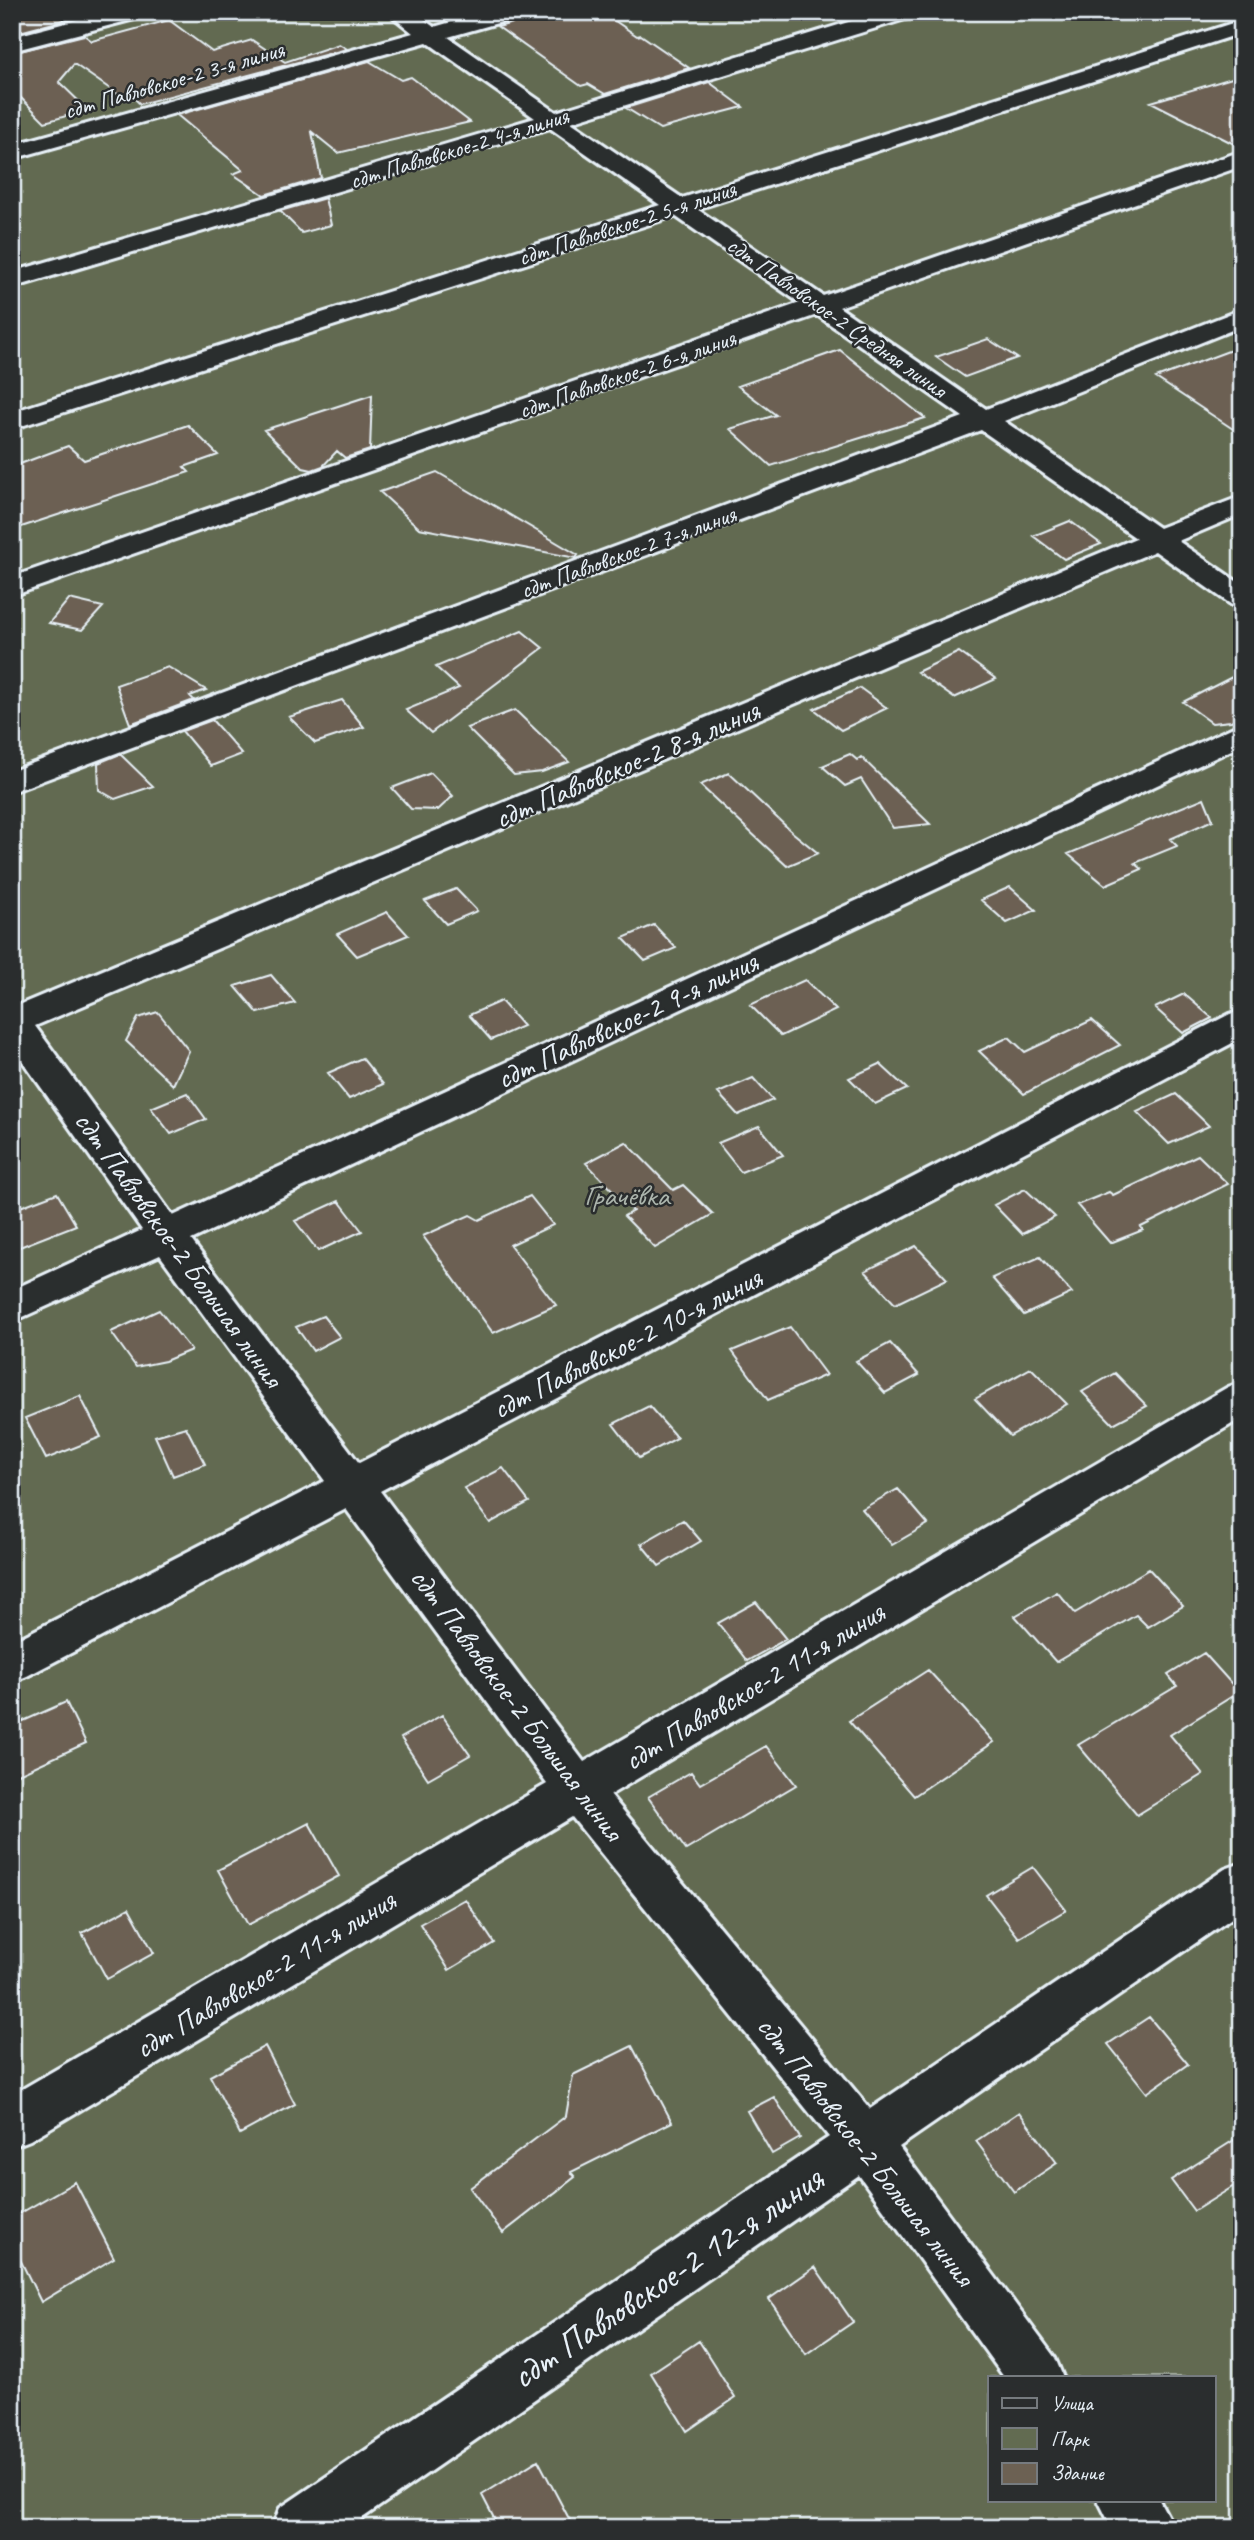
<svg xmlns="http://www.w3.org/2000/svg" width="1254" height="2540" font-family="Caveat,sans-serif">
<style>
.green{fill:#626b51;stroke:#a5aea4;stroke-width:2;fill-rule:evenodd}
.building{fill:#6c6153;stroke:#e8f1f8;stroke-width:2}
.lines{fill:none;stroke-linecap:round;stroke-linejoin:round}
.minor-casing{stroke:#e8f1f8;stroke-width:6}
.minor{fill:#2a2d2e;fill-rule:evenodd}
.labels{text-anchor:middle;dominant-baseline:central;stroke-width:5;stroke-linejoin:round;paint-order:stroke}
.far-street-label{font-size:24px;fill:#e8f1f8;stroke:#2a2d2e}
.street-label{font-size:30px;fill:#e8f1f8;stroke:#2a2d2e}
.park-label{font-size:30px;fill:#acb5ad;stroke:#2a2d2e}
.near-street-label{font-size:37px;fill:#e8f1f8;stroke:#2a2d2e}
</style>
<rect width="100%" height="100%" fill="#2a2d2e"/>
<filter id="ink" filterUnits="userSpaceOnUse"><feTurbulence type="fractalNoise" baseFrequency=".0143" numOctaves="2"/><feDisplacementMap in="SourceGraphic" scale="14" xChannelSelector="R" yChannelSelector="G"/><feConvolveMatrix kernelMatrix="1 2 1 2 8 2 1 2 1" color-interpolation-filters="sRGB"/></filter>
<g filter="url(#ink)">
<path class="green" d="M12,12h1230v2516h-1230zM990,2377h224v123h-224z"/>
<path class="building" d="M12,12h42l11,8 -53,14z
M553,12h49l35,24 4,-1 48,33 -84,26 -17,-10 -7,2 -83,-59z
M169,20l43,32 40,-12 33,22 54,-18 8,5 -207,55 -6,-6 -8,2 -52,-36 -15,18 29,28 -43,12 -33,-33v-36l72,-18 8,6z
M369,61l32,19 10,-3 59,45 -132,31 -26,-21 9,46 -57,17 -31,-21 10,-4 -66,-55z
M1242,75v73l-91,-46z
M709,82l34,25 -83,22 -34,-21z
M325,198l6,27 -29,8 -22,-22z
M988,339l29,19 -52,19 -29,-20z
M1242,346v89l-86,-57z
M840,350l85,68 -154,48 -41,-37 46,-14 -38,-29z
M372,395l-2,55 -25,8 -8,-7 -14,15 -11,4 -9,-2 -39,-38z
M188,425l30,30 -34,12 5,5 -177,58v-63l56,-21 16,14z
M437,472l141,83 -2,3 -157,-30 -39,-36z
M1070,521l31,23 -37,15 -31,-23z
M69,599l34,8 -21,23 -33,-7z
M522,631l21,17 -112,85 -25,-23 53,-22 -23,-21z
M959,652l37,27 -42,19 -37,-26z
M168,667l38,23 -16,6 4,4 -64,24 -14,-39z
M1242,672v44l-11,5 -19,2 -29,-21z
M860,688l27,20 -46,22 -27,-21z
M342,700l22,27 -49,16 -26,-26z
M515,710l54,52 -27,10 -28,3 -47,-47z
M212,720l30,34 -31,12 -29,-35z
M120,754l33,32 -38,13 -16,-9 -1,-27z
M850,754l7,6 4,-3 69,67 -37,4 -32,-49 -16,7 -23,-20z
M431,773l22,23 -15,14 -27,-1 -19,-21z
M729,773l63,59 26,21 -31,13 -87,-81z
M1204,798l9,22 -43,19 7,7 -42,17 7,6 -37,16 -37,-31z
M1010,887l26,23 -29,13 -26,-23z
M456,889l21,22 -31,13 -21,-23z
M387,912l21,23 -51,21 -20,-22z
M654,925l22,23 -31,13 -22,-23z
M271,975l24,28 -37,10 -23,-27z
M805,980l31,30 -55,26 -31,-31z
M1184,994l28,24 -29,15 -28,-25z
M501,1001l22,25 -32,14 -22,-25z
M158,1012l31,39 -16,34 -47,-44 12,-23z
M1092,1020l28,25 -96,49 -45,-43 30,-14 16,15z
M362,1058l21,26 -34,15 -21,-26z
M880,1064l27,25 -32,15 -26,-26z
M753,1078l20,22 -35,15 -20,-22z
M187,1093l19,26 -35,15 -20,-26z
M1176,1094l33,32 -40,18 -32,-32z
M759,1126l24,29 -42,17 -23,-29z
M626,1142l47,48 10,-5 30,29 -58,34 -31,-32 9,-5 -47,-48z
M1198,1155l30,29 -87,43 2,3 -33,13 -33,-38 32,-13 4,3z
M1025,1189l30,28 -33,17 -28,-29z
M57,1193l19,32 -64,25v-40z
M530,1196l23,29 -43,20 46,60 -63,28 -70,-97 47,-21 9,5z
M339,1201l23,30 -44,20 -23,-30z
M916,1246l31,33 -52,25 -30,-33z
M1040,1257l32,36 -48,22 -32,-37z
M159,1310l32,40 -26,11 -29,6 -25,-35z
M323,1316l17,21 -27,14 -17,-24z
M790,1327l36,48 -58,25 -36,-49z
M890,1343l29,32 -34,18 -29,-32z
M1031,1368l36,36 -57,32 -35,-37z
M1115,1373l32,33 -34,18 -31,-32z
M80,1396l21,41 -55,22 -21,-41z
M649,1406l28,32 -38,20 -26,-34z
M186,1427l19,37 -32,12 -18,-40z
M503,1468l26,34 -39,21 -26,-35z
M898,1489l30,35 -36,21 -30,-36z
M683,1520l18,21 -42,25 -18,-22z
M1149,1569l34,37 -35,21 -12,-12 -80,47 -41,-46 42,-24 18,21z
M756,1602l30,37 -39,22 -29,-38z
M1204,1653l35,39 -69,43 33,39 -66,41 -59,-70 99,-59 -9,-11z
M928,1670l66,72 -80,54 -65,-75z
M66,1702l20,41 -74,34v-51z
M442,1715l28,40 -42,24 -27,-41z
M766,1746l30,39 -110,65 -38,-53 43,-25 9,12z
M309,1823l30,53 -91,49 -30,-55z
M1033,1867l33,43 -47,28 -33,-43z
M465,1899l29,44 -45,27 -29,-46z
M129,1908l25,45 -47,26 -25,-46z
M1149,2017l39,47 -41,29 -39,-49z
M265,2046l30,58 -55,30 -30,-58z
M632,2046l40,76 -101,50 4,5 -72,56 -33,-45 96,-72 7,-41z
M774,2097l26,41 -28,16 -25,-43z
M1019,2112l38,51 -43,29 -38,-51z
M1242,2135v46l-48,30 -23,-31z
M75,2182l39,76 -73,44 -29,-59v-25z
M815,2267l38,55 -47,32 -37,-55z
M699,2341l36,57 -48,33 -36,-58z
M538,2460l36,68h-75l-17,-33z"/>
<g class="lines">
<g class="minor-casing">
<path id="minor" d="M108,12h37l-3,5 -130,34v-14z
M387,12h26l21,15 52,-15h36l-3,5 -71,20 108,75 325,-100h34l-3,5 -341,105 111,76 560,-178v13l-545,176 126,87 419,-145v15l-403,141 147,102 256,-100v17l-238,95 155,107 83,-32v18l-64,27 64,44v23l-10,-3 -77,-54 -1120,475 138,190 1069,-493v22l-1051,495 168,223 871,-449 12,-3v27l-862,453 204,271 644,-375 14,-5v36l-632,377 260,314 355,-240 17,-6v48l-343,236 156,211 8,19h-59l-145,-202 -511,353h-76l8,-20 549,-371 -257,-320 -542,323 -18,7v-52l535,-311 -201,-275 -319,167 -15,6v-40l313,-161 -165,-226 -148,67v-32l130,-60 -130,-184v-38l1124,-470 -155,-108 -969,362v-21l951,-354 -146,-102 -805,281v-19l788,-274 -125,-87 -663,213v-17l648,-207 -110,-77 -538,160v-16l523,-154 -108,-76 -415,117v-14l401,-112z
M1098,2500h61l15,28h-62z"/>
</g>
<use href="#minor" class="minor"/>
</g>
</g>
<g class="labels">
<g class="far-street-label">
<text transform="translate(174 80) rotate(-16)">сдт Павловское-2 3-я линия</text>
<text transform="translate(459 148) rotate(-17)">сдт Павловское-2 4-я линия</text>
<text transform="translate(627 223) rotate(-18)">сдт Павловское-2 5-я линия</text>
<text transform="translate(837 317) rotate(35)">сдт Павловское-2 Средняя линия</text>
<text transform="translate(627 374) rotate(-19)">сдт Павловское-2 6-я линия</text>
<text transform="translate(628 552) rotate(-20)">сдт Павловское-2 7-я линия</text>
</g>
<g class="street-label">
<text transform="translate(627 764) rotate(-23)">сдт Павловское-2 8-я линия</text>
<text transform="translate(627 1020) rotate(-25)">сдт Павловское-2 9-я линия</text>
<text transform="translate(179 1249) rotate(54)">сдт Павловское-2 Большая линия</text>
<text transform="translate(627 1343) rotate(-27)">сдт Павловское-2 10-я линия</text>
<text transform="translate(754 1686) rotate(-31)">сдт Павловское-2 11-я линия</text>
<text transform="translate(517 1704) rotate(53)">сдт Павловское-2 Большая линия</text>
<text transform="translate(265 1974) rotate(-31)">сдт Павловское-2 11-я линия</text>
<text transform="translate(866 2151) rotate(52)">сдт Павловское-2 Большая линия</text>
</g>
<g class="park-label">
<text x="627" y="1195">Грачёвка</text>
</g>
<g class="near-street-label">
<text transform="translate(667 2277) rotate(-34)">сдт Павловское-2 12-я линия</text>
</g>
</g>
<rect width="1254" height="2540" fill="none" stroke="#2a2d2e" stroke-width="42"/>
<rect x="21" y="21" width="1212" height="2498" fill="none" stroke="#e8f1f8" stroke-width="2.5" filter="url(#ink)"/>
<rect x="988" y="2376" width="228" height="126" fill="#2a2d2e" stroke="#767b7f" stroke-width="2"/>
<rect x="1002" y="2398" width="35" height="10" fill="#2a2d2e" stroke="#767b7f" stroke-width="2"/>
<text x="1051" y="2410" font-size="21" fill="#e8f1f8">Улица</text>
<rect x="1002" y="2428" width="35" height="21" fill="#626b51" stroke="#767b7f" stroke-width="2"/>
<text x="1051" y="2446" font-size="21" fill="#e8f1f8">Парк</text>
<rect x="1002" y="2463" width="35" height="21" fill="#6c6153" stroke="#767b7f" stroke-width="2"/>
<text x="1051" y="2480" font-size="21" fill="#e8f1f8">Здание</text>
</svg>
